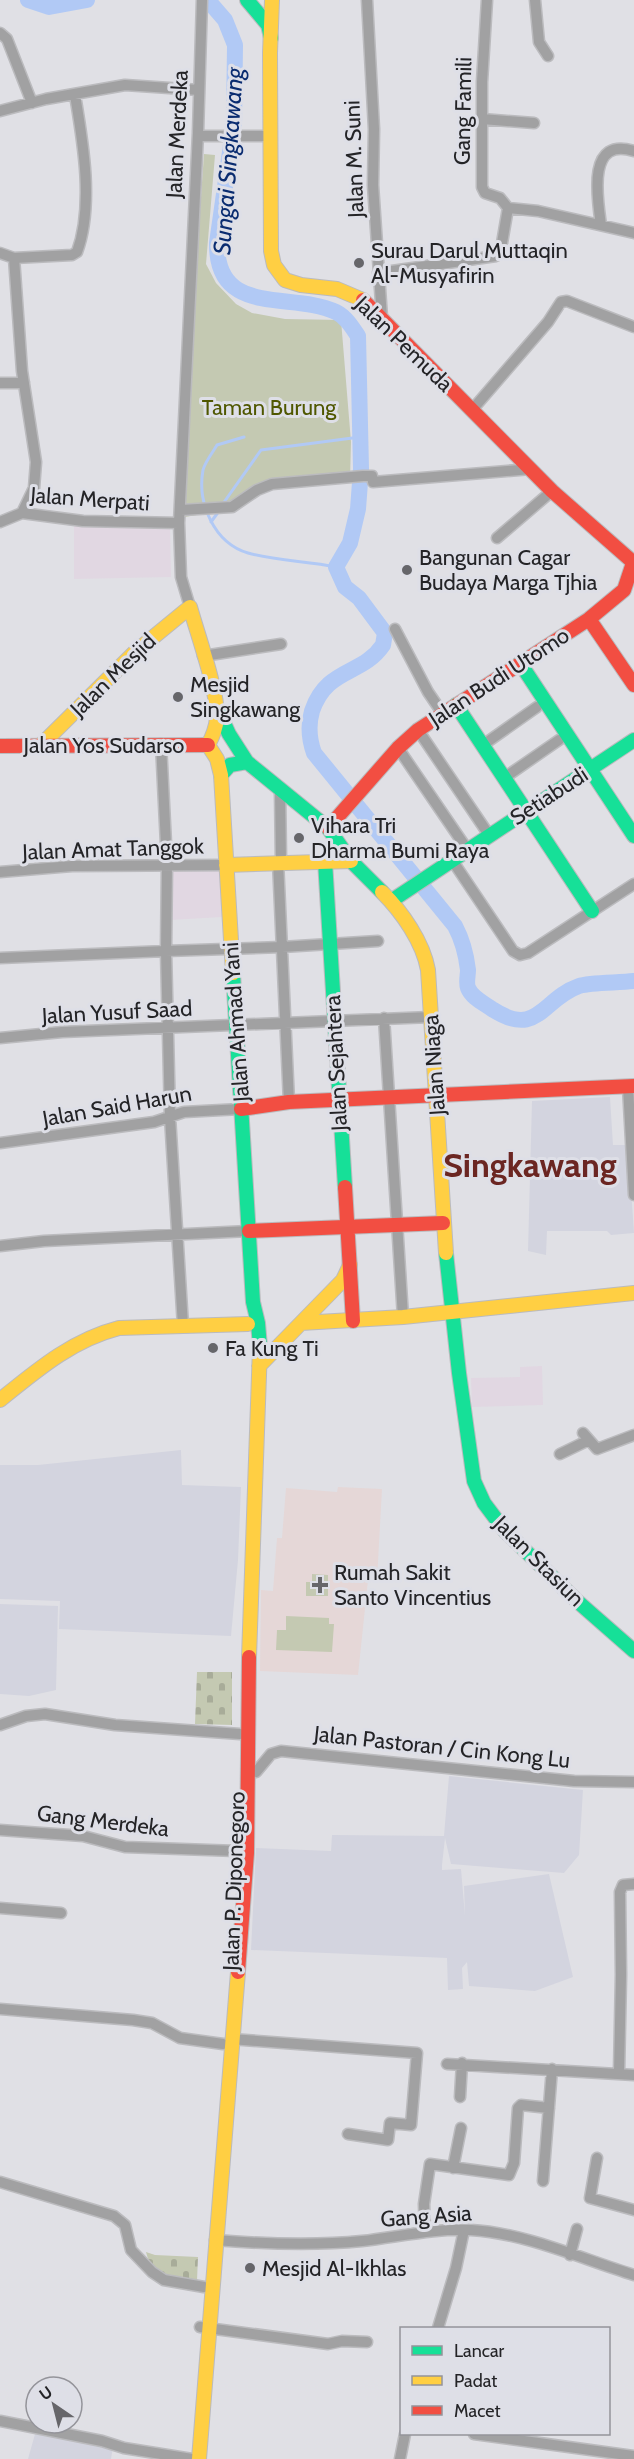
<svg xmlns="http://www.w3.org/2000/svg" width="634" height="2459" font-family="Cabin,sans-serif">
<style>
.commercial{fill:#e1d7e2}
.built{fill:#d3d4df}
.medical{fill:#e5d7d7}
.cemetery{fill:url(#cemetery-stones)}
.park{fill:#c4c9b2}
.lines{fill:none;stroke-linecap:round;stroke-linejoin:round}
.stream{stroke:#b1c9f5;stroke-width:3}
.river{stroke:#b1c9f5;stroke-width:16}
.street-casing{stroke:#bbbbbe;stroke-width:13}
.fast-casing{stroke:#bbbbbe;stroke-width:16}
.slow-casing{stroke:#bbbbbe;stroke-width:16}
.jam-casing{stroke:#bbbbbe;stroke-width:16}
.street{stroke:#a1a1a2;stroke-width:10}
.fast{stroke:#16e098;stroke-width:14}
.slow{stroke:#ffcf43;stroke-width:14}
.jam{stroke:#f24e42;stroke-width:14}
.poi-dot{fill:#66666a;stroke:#dedfe7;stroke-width:2}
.labels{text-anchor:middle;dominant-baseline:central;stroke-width:6;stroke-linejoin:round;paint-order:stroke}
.street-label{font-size:22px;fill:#242427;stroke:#dedfe7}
.poi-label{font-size:22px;fill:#242427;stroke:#dedfe7;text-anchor:start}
.park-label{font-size:22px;fill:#4f5700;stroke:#dedfe7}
.water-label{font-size:24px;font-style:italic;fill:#0a2c70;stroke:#dedfe7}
.town-label{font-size:34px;font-weight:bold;fill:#6b2622;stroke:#dedfe7}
</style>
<defs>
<pattern id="cemetery-stones" width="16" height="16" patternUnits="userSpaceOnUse" patternTransform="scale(1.5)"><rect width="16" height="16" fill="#c4c9b2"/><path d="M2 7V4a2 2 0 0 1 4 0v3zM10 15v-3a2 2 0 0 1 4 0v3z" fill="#a8ac99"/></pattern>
</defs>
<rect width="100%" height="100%" fill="#e0e0e5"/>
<path class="commercial" d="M170,524l1,53 -97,2v-53z
M220,866l2,51 -52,3 -3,-51z
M542,1366l1,39 -71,2 -1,-29 49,-1v-10z"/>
<path class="built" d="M610,1097l3,48h15l6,88 -23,2 -4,-4h-60l-1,24 -18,-4 4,-150z
M181,1450l1,35 59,2 -3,73 -7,76 -172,-7 1,-28 -60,-2v-134h38z
M0,1604l58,2 -2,84 -27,6 -29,-2z
M449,1776l134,14 -4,65 -15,18 -113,-9 -6,-26 -3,27v5l19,-1 4,47 -1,-30 85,-12 24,103 -38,14 -66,-5 -2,-24 -5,6 1,21 -15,1 -1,-32 -196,-8 5,-102 75,3 1,-16 112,1z
M35,2434l78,13 -2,12h-83z"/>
<path class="medical" d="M338,1487l44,2 -5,91h-9l-10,95 -98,-4 1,-81 12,1 4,-53h5l4,-50 51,4z"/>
<path class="cemetery" d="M197,1672h35v53l-37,-1z
M146,2252l9,3 43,2 -1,24c-25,-4 -44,-1 -51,-29z"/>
<path class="park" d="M204,154l11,1 -9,109 10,19 20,21 16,9 33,6 56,1 10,122 -1,38 -84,8 -40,22 -41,7 6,-175z
M312,1574l16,1v21h-22v-14h6z
M286,1616l43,2v6h5l-2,28 -56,-2 1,-20h9z"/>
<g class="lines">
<path class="stream" d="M244,437l-27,8c-4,7 -12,17 -14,25 -6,33 11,73 45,83 28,8 59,8 88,14
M222,505l39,-55 99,-13
M211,522l8,-11"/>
<path class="river" d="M28,0l21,7 38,-7
M204,0l8,5 13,15 10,25 -1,79 -17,119c-1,75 75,48 119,69 10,5 16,15 22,24l3,133 -3,40 -8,34 -14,24 9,20 14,11 26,35 -2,12c-21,31 -56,22 -71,66 -4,14 -3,28 2,42l141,173c8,15 11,27 13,44 0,5 -2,13 0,18 4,10 16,15 24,21 46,30 50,-10 87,-23 12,-4 41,-3 55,-5"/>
<g class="street-casing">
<path id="street" d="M367,0l7,129 -1,56 9,133
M487,0l-5,82v105l3,6 15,5 8,10
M535,0l4,42 9,14
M0,33l7,6 25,64
M0,111l46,-12 79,-14 74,5
M482,119l52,4
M198,136h73
M508,208l30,3 96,22
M601,225c-4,-28 -14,-89 33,-74
M0,253l14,5 58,-3 5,-3c17,-46 6,-110 -2,-157
M14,258l8,113 14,91 -2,26 -12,25
M378,273l118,-17 6,-13 6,-35
M0,383h24
M472,410l76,-88 13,-20 6,-1 67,26
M181,510l51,-3 25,-17 15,-6 91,-8h9l1,6 158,-13
M0,522l22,-9 61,8 96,2
M497,538l55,-47
M190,607l-9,-30 -2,-54 19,-390 4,-133
M395,629l33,63 15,22
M203,656l78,-12
M418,730l71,105
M161,744l6,120 -1,87 116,-4 96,-6
M483,745l54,-38
M398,748l69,101
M504,778l55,-38
M280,790l1,72
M452,860l61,91 7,4 8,-2 106,-69
M278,862l11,240
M0,872l72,-6 154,-1
M0,958l166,-7 4,166 13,209
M384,1018l19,299
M0,1038l62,-6 369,-15
M628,1087l6,108
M0,1143l154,-21 30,-10 57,-3
M0,1246l44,-5 205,-10
M583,1433l14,16 37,-14
M560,1454l29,-14
M0,1725l26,-9 19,-2 70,11 125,9
M256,1772l15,-18 10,-3 293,30 60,1
M0,1830l83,6 42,11 112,4
M0,1908l61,5
M0,2009l133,11 19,3 28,15 43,6
M231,2039l186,14 -6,72 -21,-2 -2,17 -40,-6
M447,2064l187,11
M619,2073l2,-98 -1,-83 3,-7 11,-1
M460,2097l2,-34
M597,2158l-7,40 44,12
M453,2168l8,-40
M543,2181l9,-112
M0,2182l114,34 11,9 6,25 21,22 12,8 40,7
M425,2232l-1,-28 6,-40 79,11 5,-12 4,-55 3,-3 28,3
M215,2240c50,4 97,6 147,1 36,-4 72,-13 109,-11 54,3 111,29 163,45
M570,2255l7,-26
M200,2327l128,17 14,-3 25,1
M438,2328l18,-60 8,-38
M0,2421l102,20 22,7 68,11
M474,2434l160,22
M400,2459l5,-25"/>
</g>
<g class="fast-casing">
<path id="fast" d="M247,0l21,25 3,13
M520,663l114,173
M456,705l136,206
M217,708l12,26 18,28 81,66 23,33 31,31
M221,775l9,-10 17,-3
M325,861l20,326
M391,901l243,-161
M233,973l20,329 5,21 2,24
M446,1253l13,120 15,108 10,22 21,28 72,70 57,50"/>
</g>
<g class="slow-casing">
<path id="slow" d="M272,0l-2,53 1,198 3,14 11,15 16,5 36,4 26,11
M208,745l9,14 4,16 12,198
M40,746l94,-93 56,-46c8,29 28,84 27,111 -1,10 -4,18 -9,27
M226,865l125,-4
M382,892c20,20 41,50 46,78l18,283
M301,1323l102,-6 231,-24
M259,1366l84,-86 7,-15
M0,1400c37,-30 72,-60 119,-72l129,-4
M249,1657l11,-310
M199,2459l39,-487"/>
</g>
<g class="jam-casing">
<path id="jam" d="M363,300l189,191 82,72
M589,619l45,66
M0,746l208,-1
M328,828l70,-80 20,-18 171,-111 35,-29 9,-27
M241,1109l48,-7 345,-16
M345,1187l8,134
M249,1231l194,-8
M238,1972l9,-119 2,-196"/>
</g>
<use href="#street" class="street"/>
<use href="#fast" class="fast"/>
<use href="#slow" class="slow"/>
<use href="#jam" class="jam"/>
</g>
<g class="poi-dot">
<circle cx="359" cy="263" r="6"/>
<circle cx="407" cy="570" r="6"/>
<circle cx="178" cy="697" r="6"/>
<circle cx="299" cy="838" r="6"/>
<circle cx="213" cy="1348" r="6"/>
<path d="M317 1576h6v6h6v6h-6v6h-6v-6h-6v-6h6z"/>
<circle cx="250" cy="2268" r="6"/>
</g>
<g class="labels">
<g class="street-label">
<text transform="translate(463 111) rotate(-89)">Gang Famili</text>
<text transform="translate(177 134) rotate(-87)">Jalan Merdeka</text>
<text transform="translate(354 159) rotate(-92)">Jalan M. Suni</text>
<text transform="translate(404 344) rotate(44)">Jalan Pemuda</text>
<text transform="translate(90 499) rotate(4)">Jalan Merpati</text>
<text transform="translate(113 675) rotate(-44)">Jalan Mesjid</text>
<text transform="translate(499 677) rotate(-33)">Jalan Budi Utomo</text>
<text x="104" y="745">Jalan Yos Sudarso</text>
<text transform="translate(549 796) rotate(-33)">Setiabudi</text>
<text transform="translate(113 849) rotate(-2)">Jalan Amat Tanggok</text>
<text transform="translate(117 1012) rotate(-3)">Jalan Yusuf Saad</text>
<text transform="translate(236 1022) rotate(-94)">Jalan Ahmad Yani</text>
<text transform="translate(336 1063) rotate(-93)">Jalan Sejahtera</text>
<text transform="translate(434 1065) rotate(-94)">Jalan Niaga</text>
<text transform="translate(117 1106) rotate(-10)">Jalan Said Harun</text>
<text transform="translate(539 1561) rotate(45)">Jalan Stasiun</text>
<text transform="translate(442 1747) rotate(6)">Jalan Pastoran / Cin Kong Lu</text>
<text transform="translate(103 1821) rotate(7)">Gang Merdeka</text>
<text transform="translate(234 1881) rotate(-88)">Jalan P. Diponegoro</text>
<text transform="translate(426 2216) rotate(-4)">Gang Asia</text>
</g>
<g class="poi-label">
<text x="371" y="250">Surau Darul Muttaqin<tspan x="371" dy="25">Al-Musyafirin</tspan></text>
<text x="419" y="557">Bangunan Cagar<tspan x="419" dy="25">Budaya Marga Tjhia</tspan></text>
<text x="190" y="684">Mesjid<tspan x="190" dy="25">Singkawang</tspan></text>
<text x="311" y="825">Vihara Tri<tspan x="311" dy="25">Dharma Bumi Raya</tspan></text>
<text x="225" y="1348">Fa Kung Ti</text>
<text x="334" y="1572">Rumah Sakit<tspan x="334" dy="25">Santo Vincentius</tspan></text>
<text x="262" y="2268">Mesjid Al-Ikhlas</text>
</g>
<g class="park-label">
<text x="269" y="407">Taman Burung</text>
</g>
<g class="water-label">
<text transform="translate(228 161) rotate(-86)">Sungai Singkawang</text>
</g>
<g class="town-label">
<text x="530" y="1165">Singkawang</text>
</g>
</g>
<rect x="400" y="2327" width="210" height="108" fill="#dedfe7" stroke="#94949a" stroke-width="1.5"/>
<rect x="412" y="2346" width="30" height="9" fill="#16e098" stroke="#94949a" stroke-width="1.5"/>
<text x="454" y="2357" font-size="18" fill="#242427">Lancar</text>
<rect x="412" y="2376" width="30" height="9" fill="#ffcf43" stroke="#94949a" stroke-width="1.5"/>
<text x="454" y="2387" font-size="18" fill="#242427">Padat</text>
<rect x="412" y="2406" width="30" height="9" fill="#f24e42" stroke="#94949a" stroke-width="1.5"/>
<text x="454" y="2417" font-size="18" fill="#242427">Macet</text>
<g transform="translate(54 2405) rotate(325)"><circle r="28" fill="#dedfe7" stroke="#94949a" stroke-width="1.5"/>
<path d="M0-4.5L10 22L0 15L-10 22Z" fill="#66666a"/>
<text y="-9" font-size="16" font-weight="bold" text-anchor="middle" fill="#242427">U</text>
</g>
</svg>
